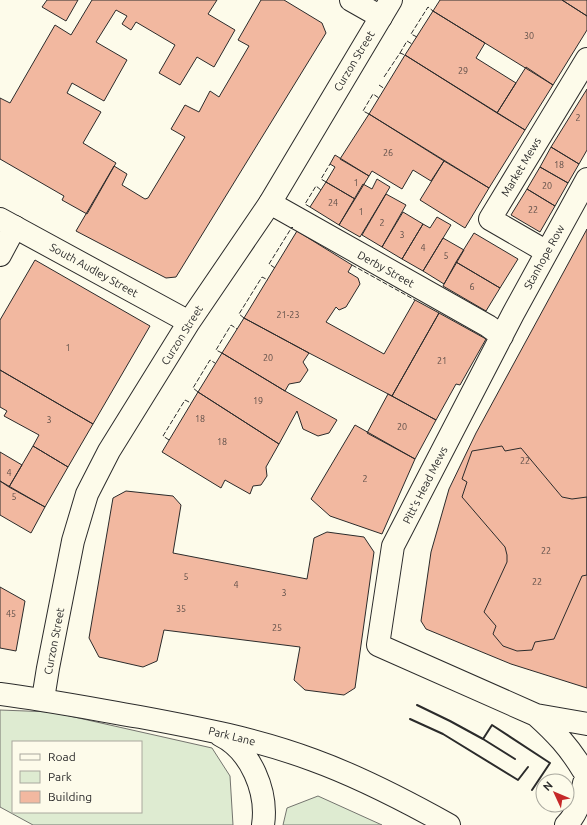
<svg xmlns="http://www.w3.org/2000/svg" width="587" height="825" font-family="Ubuntu,sans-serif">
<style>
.green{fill:#deebd1;stroke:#74746e;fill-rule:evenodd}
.building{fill:#f2b8a0;stroke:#2b2b2b}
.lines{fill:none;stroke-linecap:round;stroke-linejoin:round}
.street-casing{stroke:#2b2b2b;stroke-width:24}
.secondary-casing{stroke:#2b2b2b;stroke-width:24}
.highway-casing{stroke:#2b2b2b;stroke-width:24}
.street{stroke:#fdfbea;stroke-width:22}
.secondary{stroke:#fdfbea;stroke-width:22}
.highway{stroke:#fdfbea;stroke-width:22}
.fence{stroke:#2b2b2b;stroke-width:1;stroke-dasharray:5 2;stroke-linecap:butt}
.wall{stroke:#2b2b2b;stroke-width:2}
.labels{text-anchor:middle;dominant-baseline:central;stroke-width:3;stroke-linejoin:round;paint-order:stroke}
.number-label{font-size:9px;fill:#5d4e48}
.street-label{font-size:11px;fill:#2b2b2b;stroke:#fdfbea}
</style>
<rect width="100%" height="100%" fill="#fdfbea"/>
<path class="green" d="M0,710l52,2 160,36 18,28 3,49h-200l-33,-18zM13,742h128v70h-128z
M318,796l64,29h-99l4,-17z"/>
<path class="building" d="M47,0h31l-12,21 -24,-14z
M92,0h125l-9,14 27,16 -21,37 -17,-10 -17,28 -21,-12 16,-28 -39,-23 -5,8 -9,-6 5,-8 -11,-6 -20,32 31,18 -23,41 -32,-18 -5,10 34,19 -18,31 33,20 -29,51 -25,-14 2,-4 -64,-37v-61l10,5 45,-78 16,10z
M261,0h23l38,23 4,10 -150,244 -10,1 -90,-47 38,-65 13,8 -5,11 23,14 3,-1 37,-61 -14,-8 14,-24 14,7 11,-21 9,6 30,-51 -11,-6z
M440,0h122l25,16v14l-34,55 -120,-74z
M562,0h25v16z
M433,11l52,32 -9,15 40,25 -19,30 -92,-58z
M405,55l120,75 -36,58 -120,-74z
M526,67l27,18 -28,45 -28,-17z
M587,89v61l-8,14 -28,-17z
M369,114l75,47 -13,20 -18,-11 -11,19 -30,-18 -3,5 -29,-17z
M551,147l28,17 -11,19 -28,-16z
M335,155l34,21 -14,23 -29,-17 9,-15 -5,-3z
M444,161l45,27 -24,40 -45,-28z
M540,167l28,16 -13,23 -28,-17z
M377,179l13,8 -30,50 -21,-12 24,-41 9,5z
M326,182l29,17 -16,26 -29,-18z
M527,189l28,17 -15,26 -29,-17z
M386,194l20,11 -24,42 -20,-12z
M403,212l20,12 -21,35 -20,-12z
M437,217l14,8 -28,46 -21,-12 21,-35 7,4z
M587,229v459l-76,-24 -85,-35 -5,-8 10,-69 18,-63 27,-56z
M297,231l55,34 -4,7 10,6 2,6 -14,23 -7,3 -3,-3 -10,15 58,32 31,-54 24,13 -47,83 -83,-43 -65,-35z
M474,233l44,26 -18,29 -44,-26z
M443,238l21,12 -20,34 -21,-13z
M35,260l115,66 -57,98 -93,-54v-50z
M456,262l44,26 -14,23 -43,-25z
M439,313l47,26 -26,46 -4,-1 -20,36 -44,-24z
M244,318l65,35 -6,9 5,8 -8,12 -11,2 -4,7 -63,-38z
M222,353l63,38 52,29 -8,13 -11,3 -15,-7 -6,-18 -18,33 -81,-52z
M0,370l93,54 -25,43 -35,-21 6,-11 -35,-19 3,-5 -7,-4z
M198,392l81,52 -13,23 1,9 -6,9 -8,1 -3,8 -25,-14 -4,8 -59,-36z
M388,394l48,26 -21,39 -48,-26z
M355,425l60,34 -33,75 -52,-18 -19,-17z
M33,446l35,21 -23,40 -36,-20z
M502,446l3,5 16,-3 41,49 10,2 15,-2v78l-5,1 -28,63 -19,3 -3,8 -15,1 -14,-5 -10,-12 3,-8 -12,-14 23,-50v-7l-2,-8 -43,-50 5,-15 -5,-3 10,-28z
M0,452l22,13 -13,22 -9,-6z
M0,481l45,26 -14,26 -31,-18z
M126,491l47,5 8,9 -8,48 134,26 7,-41 13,-6 37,5 10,15 -19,136 -11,7 -39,-5 -11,-10 6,-33 -136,-17 -7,31 -14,6 -44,-10 -10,-19 24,-140z
M0,587l25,14 -9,50 -16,-3z"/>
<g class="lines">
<g class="street-casing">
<path id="street" d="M351,0l30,17
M587,179l-74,135 -120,232 -15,99 158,70 51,9
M270,203l218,123 14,10
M547,252l-57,-33 97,-160
M0,255l15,-28
M536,715c20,18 33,32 47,55
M566,825c12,-12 15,-26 18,-42"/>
</g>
<g class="secondary-casing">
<path id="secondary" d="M0,219l189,103
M43,699l5,-31 25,-127 14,-47 22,-43 80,-129 81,-119 121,-203"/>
</g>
<g class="highway-casing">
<path id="highway" d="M0,694c47,6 93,15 140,23 59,11 117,22 173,43 47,17 93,41 136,65
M220,735c31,15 48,57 43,90"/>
</g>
<use href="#street" class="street"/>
<use href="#secondary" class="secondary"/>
<use href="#highway" class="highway"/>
<path class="fence" d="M417,37l-6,-3 17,-27 5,4
M400,53l7,-12 5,3
M384,77l16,-24 5,2
M379,85l6,4
M369,114l-6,-3 10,-17 6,4
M326,182l-5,-3 9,-15
M310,207l-5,-3 11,-18 5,4
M352,265l63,35
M275,268l-6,-4 23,-37 1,1
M244,318l-5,-4 23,-37 6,3
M222,353l-6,-3 15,-25 6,4
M198,392l-5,-4 17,-28 5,3
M169,440l-6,-4 22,-36 6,3"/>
<path class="wall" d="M417,705l33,16 33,18 9,-14 58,38 -18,27
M410,719l33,15 75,46 10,-13
M483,739l32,20"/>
</g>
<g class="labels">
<g class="number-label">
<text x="529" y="36">30</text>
<text x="463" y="71">29</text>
<text x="578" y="118">2</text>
<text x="388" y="153">26</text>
<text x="559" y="165">18</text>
<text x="356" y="183">1</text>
<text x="547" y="186">20</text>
<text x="333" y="203">24</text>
<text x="533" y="210">22</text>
<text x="361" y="212">1</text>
<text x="382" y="223">2</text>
<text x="402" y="235">3</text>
<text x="423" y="248">4</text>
<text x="446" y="256">5</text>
<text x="472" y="287">6</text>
<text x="288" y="315">21-23</text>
<text x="68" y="348">1</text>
<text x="268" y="358">20</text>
<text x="442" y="361">21</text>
<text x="258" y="401">19</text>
<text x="200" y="419">18</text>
<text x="49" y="420">3</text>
<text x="402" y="427">20</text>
<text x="222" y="442">18</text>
<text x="525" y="461">22</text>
<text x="9" y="473">4</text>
<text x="365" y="479">2</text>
<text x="14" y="497">5</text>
<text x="546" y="551">22</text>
<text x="186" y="577">5</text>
<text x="537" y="582">22</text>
<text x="236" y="585">4</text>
<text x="284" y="593">3</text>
<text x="181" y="609">35</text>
<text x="11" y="614">45</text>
<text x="277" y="628">25</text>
</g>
<g class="street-label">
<text transform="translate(354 61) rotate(-59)">Curzon Street</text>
<text transform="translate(521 167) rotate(-59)">Market Mews</text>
<text transform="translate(544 257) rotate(-61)">Stanhope Row</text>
<text transform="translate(386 269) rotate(29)">Derby Street</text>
<text transform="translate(94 270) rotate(29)">South Audley Street</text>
<text transform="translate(182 335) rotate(-58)">Curzon Street</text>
<text transform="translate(425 485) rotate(-63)">Pitt's Head Mews</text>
<text transform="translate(54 641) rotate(-79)">Curzon Street</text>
<text transform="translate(232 736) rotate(14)">Park Lane</text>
</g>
</g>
<rect x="12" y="741" width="130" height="72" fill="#fdfbea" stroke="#a9a89e"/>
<rect x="20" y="754" width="20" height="6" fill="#fdfbea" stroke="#a9a89e"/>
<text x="48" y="761" font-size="12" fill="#2b2b2b">Road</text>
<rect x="20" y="771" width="20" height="12" fill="#deebd1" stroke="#a9a89e"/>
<text x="48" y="781" font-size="12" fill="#2b2b2b">Park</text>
<rect x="20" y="791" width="20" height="12" fill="#f2b8a0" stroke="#a9a89e"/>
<text x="48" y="801" font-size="12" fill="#2b2b2b">Building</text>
<g transform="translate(555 793) rotate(314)"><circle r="19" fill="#fdfbea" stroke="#a9a89e"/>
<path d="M0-3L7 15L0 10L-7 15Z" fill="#c62828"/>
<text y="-6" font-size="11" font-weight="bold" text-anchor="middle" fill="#2b2b2b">N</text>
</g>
</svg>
